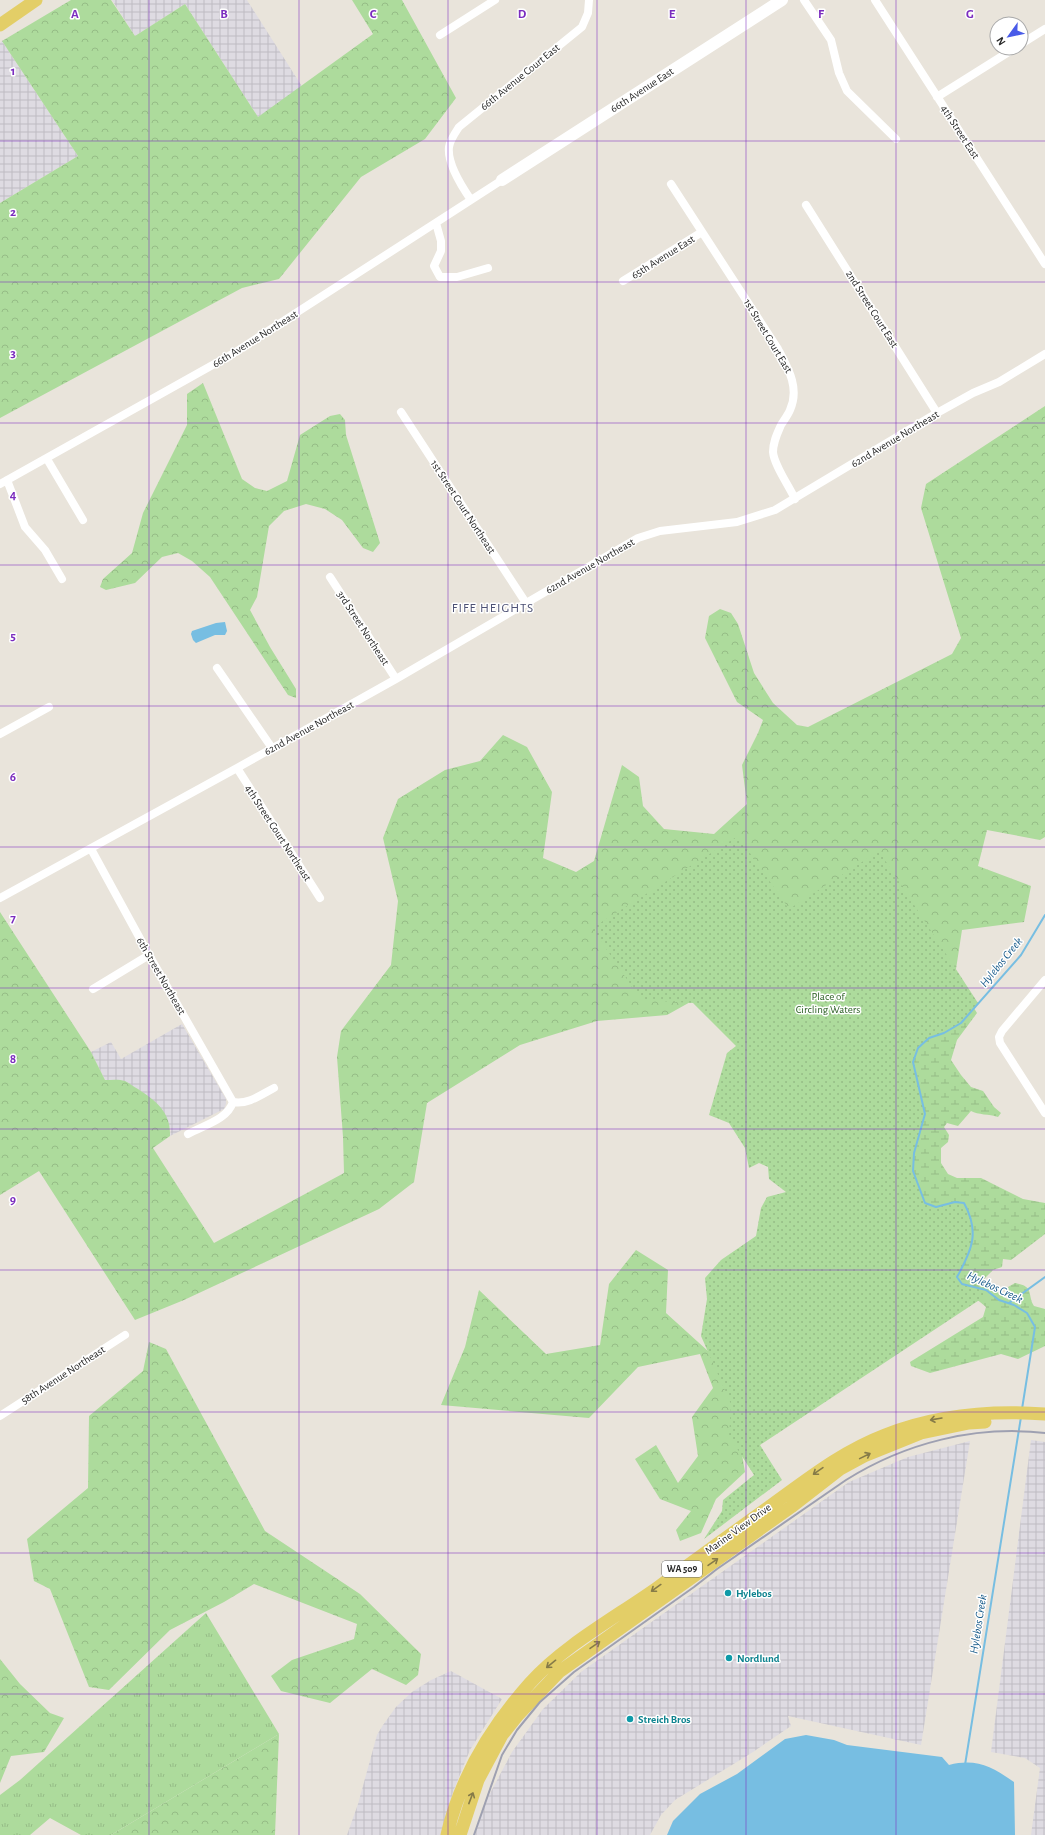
<svg xmlns="http://www.w3.org/2000/svg" width="1045" height="1835" font-family="'Alegreya Sans',sans-serif">
<style>
.industrial{fill:url(#industrial-grid)}
.grass{fill:url(#grass-tufts)}
.forest{fill:url(#forest-crowns)}
.wetland{fill:url(#wetland-marsh)}
.park{fill:url(#park-dots)}
.water{fill:#77bee2}
.lines{fill:none;stroke-linecap:round;stroke-linejoin:round}
.stream{stroke:#77bee2;stroke-width:2}
.street{stroke:#fff;stroke-width:8}
.secondary{stroke:#fff;stroke-width:12}
.primary{stroke:#e3ce67;stroke-width:13}
.rail{stroke:#9ea0b1;stroke-width:2}
.oneway{stroke:#867b48}
.grid{fill:none;stroke:#7b2cbf;stroke-width:1;stroke-opacity:0.55}
.culture-dot{fill:#0f9aa8;stroke:#fff;stroke-width:1.5}
.labels{text-anchor:middle;dominant-baseline:central;stroke-width:3;stroke-linejoin:round;paint-order:stroke}
.shield{fill:#fff;stroke:#686868;stroke-width:1}
.shield-label{font-size:10px;font-weight:bold;fill:#282828}
.street-label{font-size:11px;fill:#282828;stroke:#fff}
.park-label{font-size:11px;fill:#285d20;stroke:#fff}
.culture-label{font-size:11px;font-weight:bold;fill:#0d838f;stroke:#fff;text-anchor:start}
.water-label{font-size:12px;font-style:italic;fill:#195c8b;stroke:#fff}
.quarter-label{font-size:13px;letter-spacing:1px;fill:#4d5174;stroke:#fff}
.grid-label{font-size:13px;text-anchor:middle;font-weight:bold;fill:#7b2cbf;stroke:#fff;stroke-width:3;stroke-linejoin:round;paint-order:stroke}
</style>
<defs>
<pattern id="industrial-grid" width="8" height="8" patternUnits="userSpaceOnUse"><rect width="8" height="8" fill="#dedbe2"/><path d="M0 4h8M4 0v8" fill="none" stroke="#bebcc2"/></pattern>
<pattern id="grass-tufts" width="24" height="20" patternUnits="userSpaceOnUse"><rect width="24" height="20" fill="#addb9c"/><path d="M3 7l-1-3M5 7V3M7 7l1-3M15 17l-1-3M17 17v-4M19 17l1-3" fill="none" stroke="#95bc86"/></pattern>
<pattern id="forest-crowns" width="20" height="18" patternUnits="userSpaceOnUse"><rect width="20" height="18" fill="#addb9c"/><path d="M2 6a3 3 0 1 1 6 0M12 15a3 3 0 1 1 6 0" fill="none" stroke="#95bc86"/></pattern>
<pattern id="wetland-marsh" width="20" height="14" patternUnits="userSpaceOnUse"><rect width="20" height="14" fill="#addb9c"/><path d="M1 5h8M5 5V1M11 12h8M15 12V8" fill="none" stroke="#95bc86"/></pattern>
<pattern id="park-dots" width="8" height="8" patternUnits="userSpaceOnUse"><rect width="8" height="8" fill="#addb9c"/><path d="M2 2h.1M6 6h.1" fill="none" stroke="#95bc86" stroke-width="1.8" stroke-linecap="round"/></pattern>
</defs>
<rect width="100%" height="100%" fill="#e9e4db"/>
<path class="industrial" d="M112,0h135l56,88 -45,29 -73,-113 -50,32z
M2,41l76,115 -78,47v-160z
M182,1024l44,75v5l-2,5 -54,27 1,-7 -29,-37 -18,-11 -19,-1 -14,-28 20,-10 10,17z
M1031,1440l14,2v393h-14l9,-67 -15,-10 -34,-6z
M970,1441l-49,304 -133,-29 3,10 -38,26 -78,48 -14,15 -11,20h-175l12,-36 25,-47 31,-43 38,-37 268,-190 59,-25z
M451,1671l51,28 -32,51 -17,42 -12,43h-94l11,-31 19,-69 6,-10 13,-18 16,-15 19,-12z"/>
<path class="grass" d="M206,1613l73,121 -168,101h-30l-31,-17 -20,17h-30v-40l20,-15z"/>
<path class="forest" d="M71,0h40l24,36 50,-32 73,113 115,-83 -21,-34h50l54,98 -31,41 -64,38 -82,102 -37,9 -242,130v-215l78,-47 -76,-115z
M203,383l39,96 13,9 12,3 20,-10 13,-46 30,-19 10,-2 5,6 1,15 34,108 -7,9 -10,-4 -21,-28 -17,-11 -19,-5 -22,7 -15,15 -12,71 -7,13 20,37 26,42v9l-8,-3 -78,-118 -18,-16 -14,-8 -16,4 -27,26 -29,7 -6,-3 3,-8 29,-26 11,-40 44,-88v-31z
M1045,406v431l-5,3 -53,-10 -9,36 53,20 -7,36 -62,8 -10,65 -226,-13 -59,33 -70,6 -77,24 -93,58 -13,79 -35,27 -195,91 -49,20 -96,-149 -39,24v-283l91,140 14,28c6,0 14,-1 20,1 4,2 9,6 13,8 18,12 33,23 32,47l-17,12 61,95 130,-70 -1,-36 -6,-80 4,-26 50,-66 7,-64 -15,-63 15,-39 47,-29 35,-9 23,-26 24,12 25,45 -9,66 33,14 18,-11 28,-96 17,12 4,29 21,23 50,5 33,-30 -5,-39 16,-32 5,-13 -26,-18 -32,-64 4,-22 11,-7 11,4 7,11 16,49 19,30 24,22 11,2 144,-73 9,-16 -40,-130 5,-24z
M636,1250l32,20 -2,43 53,48 12,30 14,81 -29,27 -15,34 -21,8 -4,-11 15,-19 -31,-12 -25,-40 21,-14 22,38 20,-27 -6,-39 21,-29 -13,-34 -62,13 -49,51 -148,-13 24,-58 14,-57 67,64 54,-9 9,-61z
M149,1342l17,7 99,182 95,63 61,60 -3,21 -12,10 -34,-16 -42,34 -49,-12 -10,-15 21,-16 62,-21 3,-15 -103,-40 -30,18 -54,28 -61,60 -20,-3 -39,-98 -16,-8 -7,-42 61,-51 1,-72 54,-45z
M0,1659l20,25 30,29 14,5 -20,34 -33,4 -11,27z
M279,1734l-4,101h-164z"/>
<path class="wetland" d="M972,1005l5,8 -20,27 -6,20 10,15 10,12 12,4 11,16 7,6 -3,4c-9,-3 -20,-2 -27,-6l-13,15 -11,-3 -3,4 5,8 -1,7 -7,6v15l7,11 9,4h24l42,21 22,4v31l-34,26 -8,-1 -1,8 -9,3 -11,11 3,3 13,5 1,6h3l5,4 1,-12 7,-4c20,3 12,12 19,23l11,3v37l-27,13 -17,-5 -71,19 -19,-7 -1,-4 73,-45 3,-10 -12,-10 -180,-6 88,-233z"/>
<path class="park" d="M738,836l51,73 90,-58 99,152 -17,20 -17,10 -15,5 -11,10 -4,14 11,52 -11,39 -1,18 12,32 11,4 19,-5 9,1c7,13 12,31 7,46 -3,10 -10,19 -14,28l5,7 24,6 4,3 -230,152 22,35 -78,59 18,-28 1,-11 31,-25 -25,-39 2,-32 -30,-68 6,-37 -2,-21 16,-18 35,-24 5,-28 6,-11 19,-5 -17,-13 -1,-12 -9,-4 -10,5 -4,-20 -16,-25 -20,-8 18,-62 9,-7 -43,-43 -52,-3 -49,-72z"/>
<path class="water" d="M225,622l2,9 -2,4h-10l-19,8 -3,-3 -2,-6 1,-3 24,-8z
M806,1735l28,5 13,5 95,12 7,8c28,-7 43,2 65,17l1,53h-348l6,-14 27,-27 37,-20 48,-35z"/>
<g class="lines">
<path class="stream" d="M1009,1303l36,-26
M1022,1409l13,-82 -8,-14 -13,-8 -15,-5 -13,-10 -24,-6 -5,-7c15,-27 23,-45 7,-74l-9,-1 -19,5 -11,-4 -12,-32 1,-18 11,-39 -12,-52 5,-14 11,-10 15,-5 17,-10 60,-68 24,-40
M965,1765l56,-348"/>
<path class="street" d="M804,0l27,40 8,33 8,18 49,48
M875,0l170,264
M440,35l55,-35
M1021,44l24,-15
M937,97l78,-49
M671,184l107,165c10,19 22,39 12,61 -2,5 -6,10 -9,15 -4,9 -8,17 -8,27 1,13 16,34 22,47
M471,200c-9,-13 -24,-37 -22,-53 1,-7 6,-14 10,-20l123,-100 6,-14 1,-13
M806,205l131,208
M436,223l5,18v10l-7,15 6,11h17l31,-9
M623,281l79,-49
M401,412l125,191
M47,459l36,61
M7,480l18,47 20,23 17,29
M0,484l234,-131 268,-173
M330,577l66,102
M217,668l55,80
M0,734l49,-27
M237,768l83,130
M91,849l58,106 84,147
M0,898l237,-130 159,-89 242,-141 22,-7 77,-9 38,-12 162,-97 36,-20 26,-11 46,-28
M1045,980l-43,51 -3,6 1,6 45,70
M93,989l56,-34
M233,1102c15,3 29,-8 41,-14
M188,1134c16,-9 39,-14 45,-32
M0,1416l125,-81"/>
<path class="secondary" d="M502,180l280,-180"/>
<path class="primary" d="M0,25l36,-25
M447,1835c13,-57 44,-108 83,-152 33,-37 86,-66 127,-95 38,-28 77,-56 116,-84 36,-26 70,-53 112,-69 51,-20 105,-25 160,-21
M460,1835l18,-55 24,-45 16,-20 41,-43 232,-165 49,-38 24,-13 57,-23 48,-10 16,-1"/>
<path class="rail" d="M474,1835l28,-80 15,-25 23,-28 34,-30 120,-85 23,-18 129,-89c59,-37 129,-55 199,-47"/>
</g>
<defs><path id="oneway-shaft" d="M-6 0H5M1.5-3L5.5 0L1.5 3" fill="none" stroke-width="1.6" stroke-linecap="round" stroke-linejoin="round"/></defs>
<g class="oneway">
<use href="#oneway-shaft" transform="translate(936 1419) rotate(170)"/>
<use href="#oneway-shaft" transform="translate(865 1456) rotate(-26)"/>
<use href="#oneway-shaft" transform="translate(818 1471) rotate(145)"/>
<use href="#oneway-shaft" transform="translate(713 1562) rotate(-35)"/>
<use href="#oneway-shaft" transform="translate(656 1588) rotate(144)"/>
<use href="#oneway-shaft" transform="translate(595 1645) rotate(-35)"/>
<use href="#oneway-shaft" transform="translate(551 1664) rotate(141)"/>
<use href="#oneway-shaft" transform="translate(471 1798) rotate(-69)"/>
</g>
<path class="grid" d="M149,0v1835M299,0v1835M448,0v1835M597,0v1835M746,0v1835M896,0v1835M0,141h1045M0,282h1045M0,423h1045M0,565h1045M0,706h1045M0,847h1045M0,988h1045M0,1129h1045M0,1270h1045M0,1412h1045M0,1553h1045M0,1694h1045"/>
<g class="culture-dot">
<circle cx="728" cy="1593" r="4"/>
<circle cx="729" cy="1658" r="4"/>
<circle cx="630" cy="1719" r="4"/>
</g>
<g class="labels">
<rect class="shield" x="662" y="1561" width="40" height="16" rx="3"/>
<g class="shield-label">
<text x="682" y="1569">WA 509</text>
</g>
<g class="street-label">
<text transform="translate(520 77) rotate(-39)">66th Avenue Court East</text>
<text transform="translate(642 90) rotate(-33)">66th Avenue East</text>
<text transform="translate(960 132) rotate(57)">4th Street East</text>
<text transform="translate(663 257) rotate(-32)">65th Avenue East</text>
<text transform="translate(872 309) rotate(58)">2nd Street Court East</text>
<text transform="translate(768 336) rotate(59)">1st Street Court East</text>
<text transform="translate(255 339) rotate(-32)">66th Avenue Northeast</text>
<text transform="translate(895 439) rotate(-31)">62nd Avenue Northeast</text>
<text transform="translate(463 507) rotate(57)">1st Street Court Northeast</text>
<text transform="translate(590 566) rotate(-30)">62nd Avenue Northeast</text>
<text transform="translate(363 628) rotate(57)">3rd Street Northeast</text>
<text transform="translate(309 728) rotate(-29)">62nd Avenue Northeast</text>
<text transform="translate(278 833) rotate(57)">4th Street Court Northeast</text>
<text transform="translate(161 976) rotate(60)">6th Street Northeast</text>
<text transform="translate(63 1375) rotate(-33)">58th Avenue Northeast</text>
<text transform="translate(738 1529) rotate(-36)">Marine View Drive</text>
</g>
<g class="park-label">
<text x="828" y="996">Place of<tspan x="828" dy="13">Circling Waters</tspan></text>
</g>
<g class="culture-label">
<text x="736" y="1593">Hylebos</text>
<text x="737" y="1658">Nordlund</text>
<text x="638" y="1719">Streich Bros</text>
</g>
<g class="water-label">
<text transform="translate(1001 962) rotate(-51)">Hylebos Creek</text>
<text transform="translate(995 1287) rotate(25)">Hylebos Creek</text>
<text transform="translate(978 1624) rotate(-81)">Hylebos Creek</text>
</g>
<g class="quarter-label">
<text x="493" y="608">FIFE HEIGHTS</text>
</g>
</g>
<g class="grid-label">
<text x="75" y="18">A</text>
<text x="224" y="18">B</text>
<text x="373" y="18">C</text>
<text x="522" y="18">D</text>
<text x="672" y="18">E</text>
<text x="821" y="18">F</text>
<text x="970" y="18">G</text>
<text x="13" y="75">1</text>
<text x="13" y="216">2</text>
<text x="13" y="357">3</text>
<text x="13" y="499">4</text>
<text x="13" y="640">5</text>
<text x="13" y="781">6</text>
<text x="13" y="922">7</text>
<text x="13" y="1063">8</text>
<text x="13" y="1204">9</text>
</g>
<g transform="translate(1009 36) rotate(237)"><circle r="19" fill="#ffffff" stroke="#a9a9a9"/>
<path d="M0-3L7 15L0 10L-7 15Z" fill="#495be8"/>
<text y="-6" font-size="11" font-weight="bold" text-anchor="middle" fill="#282828">N</text>
</g>
</svg>
